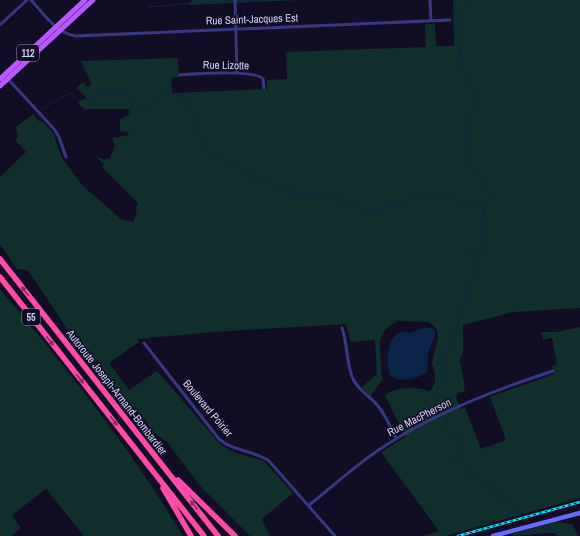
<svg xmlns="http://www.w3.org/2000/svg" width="580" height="536" font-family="'Archivo Narrow',sans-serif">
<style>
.green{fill:#102e2c}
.water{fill:#0b254a}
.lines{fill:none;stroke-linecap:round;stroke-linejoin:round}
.stream{stroke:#0b254a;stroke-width:1}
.street{stroke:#383784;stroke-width:3}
.secondary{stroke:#6768ff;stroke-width:4.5}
.primary{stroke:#bb57ff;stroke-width:5}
.highway{stroke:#ff4ba7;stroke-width:5.5}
.rail-casing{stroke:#00eafb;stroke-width:2.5}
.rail{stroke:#110d24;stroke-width:1;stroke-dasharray:3;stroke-linecap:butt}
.oneway{fill:#882c66}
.labels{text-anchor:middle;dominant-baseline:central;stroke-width:3;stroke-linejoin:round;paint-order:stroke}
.shield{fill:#110d24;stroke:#9a96bd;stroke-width:1}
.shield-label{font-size:10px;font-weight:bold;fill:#d4d0ff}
.street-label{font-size:11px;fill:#d4d0ff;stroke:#110d24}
</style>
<rect width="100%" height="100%" fill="#110d24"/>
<path class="green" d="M192,0h109l-113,5z
M453,0h127v308l-67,4 -50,13v27l-3,8 5,30 -2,2 -5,1 -2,5 5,11 4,-2 16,42 25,-9 -16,-43 64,-23 -2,-8 5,-1 -5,-27 -9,2 -2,-8h16l23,-5v171l-135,38h-22l16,-5 -58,-79 24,-15 -20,-42c13,-9 30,-8 45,-4l5,-9v-9l-3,-10 6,-25 -1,-9 -8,-7 -31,-1c-20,9 -19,22 -17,40 1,8 -2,11 2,18l-13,17 -8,-9 15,-13 -2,-34 -24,2 -5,-18 -133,8 -76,7 2,3 -30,21 20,27 28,-19 64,74 14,8 29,8 29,32 -31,26 8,17h-20l-49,-49 -34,-45 -15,-11 -5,-9 -22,-24 -4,2c-13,-15 -20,-18 -23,-39l-5,1 4,9 -23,-28 -4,-10 -41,-61 -2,-2 -10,-1 -17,-25v-69l1,1 25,-24 -11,-12 3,-3 -2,-10 17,-13 7,8 2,-1 11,12 9,25 21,28 39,34 11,2 4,-11 -1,-2 2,-6 -36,-36 2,-2 -8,-8 8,2 6,-1 5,-12 -3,-8 17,-3 -1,-3 -8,-1v-12l9,-5v-5h-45l-6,-5 1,-3 8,-3 -11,-10 7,-6 3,4 3,1 2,-4 -10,-22 97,-3 1,19 -8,1 1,15 95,-4v-9l20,-1 -1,-27 140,-5 -1,-23h10l1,22h18z
M0,289c66,79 131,159 183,247h-99l-38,-47 -34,26 9,13 -10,8h-11z
M556,522l16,2 6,12h-19l-5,-3h-6l-35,3 -1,-2z"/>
<path class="water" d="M424,328h7l4,3v4l-7,17 -1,20c-9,7 -28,11 -37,4 -4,-16 -4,-39 13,-45l8,2z"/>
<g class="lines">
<path class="stream" d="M238,1l22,-1
M149,7l56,-5h25
M42,109l28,-16 9,8 25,-7 28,2v17l33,-18h15l10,13 13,39 12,9 52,28 12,1 12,7 41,6 9,2 7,5h6l8,7c14,-1 25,-6 38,-10 31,-11 55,-4 84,8
M458,322l-1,-7 13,-15 -1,-3 -5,-3 11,-23 1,-8 -3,-1 -3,-10 13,-3 3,-3v-3l-7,-9 6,-10 -1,-14 6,-11 -5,-16 -12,-14 -4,-17 1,-4 -5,-14v-6l9,-24 -2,-15 -8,-14 -3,-15 -1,-10 4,-7 -6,-4 -2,-18 8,-13 2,-8
M446,407v-6l-5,2 -3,-2 -1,-12 9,-7 -6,-16 2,-11 8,-8 8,-23
M447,418l-2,12 6,6 8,1 3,4 -5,15 -6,5 6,1 3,-2 5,2 1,4 4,3v6l15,8 29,24v3l-5,4v4
M511,525l1,3
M514,533c12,3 34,-13 49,3"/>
<path class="street" d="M31,0c12,13 26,34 45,36l374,-16
M235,0l2,72
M430,0l1,21
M0,25l27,-25
M179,75c14,-1 76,-6 84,4l1,9
M8,79l46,50 5,8 7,20
M342,328c6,17 4,35 11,51 6,12 17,17 25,27 8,10 13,22 18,32
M144,343l75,96c15,13 35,11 50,22l66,75
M309,505c27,-21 53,-46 82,-63 49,-31 106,-53 162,-71"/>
<path class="secondary" d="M493,536l87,-23"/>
<path class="primary" d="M0,79l85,-79
M0,86l93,-86"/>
<path class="highway" d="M0,259l218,277
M0,277l204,259
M178,480l57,56
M163,488l28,48"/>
<g class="rail-casing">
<path id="rail" d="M458,536l122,-34"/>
</g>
<use href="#rail" class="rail"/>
</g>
<defs><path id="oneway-solid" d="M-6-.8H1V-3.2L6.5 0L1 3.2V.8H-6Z"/></defs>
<g class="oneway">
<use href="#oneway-solid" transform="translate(25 291) rotate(-128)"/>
<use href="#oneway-solid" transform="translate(50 341) rotate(52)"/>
<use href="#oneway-solid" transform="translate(80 379) rotate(52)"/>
<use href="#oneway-solid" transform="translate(114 421) rotate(52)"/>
<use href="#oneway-solid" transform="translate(194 505) rotate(-128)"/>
</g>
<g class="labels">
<g class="shield">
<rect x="17" y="45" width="22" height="16" rx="3"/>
<rect x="22" y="309" width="18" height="16" rx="3"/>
</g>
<g class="shield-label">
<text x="28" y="53">112</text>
<text x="31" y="317">55</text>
</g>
<g class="street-label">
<text transform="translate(252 19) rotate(-2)">Rue Saint-Jacques Est</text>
<text transform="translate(226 65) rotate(1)">Rue Lizotte</text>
<text transform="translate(117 392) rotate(52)">Autoroute Joseph-Armand-Bombardier</text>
<text transform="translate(208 408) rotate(50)">Boulevard Poirier</text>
<text transform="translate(419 417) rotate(-27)">Rue MacPherson</text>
</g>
</g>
</svg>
